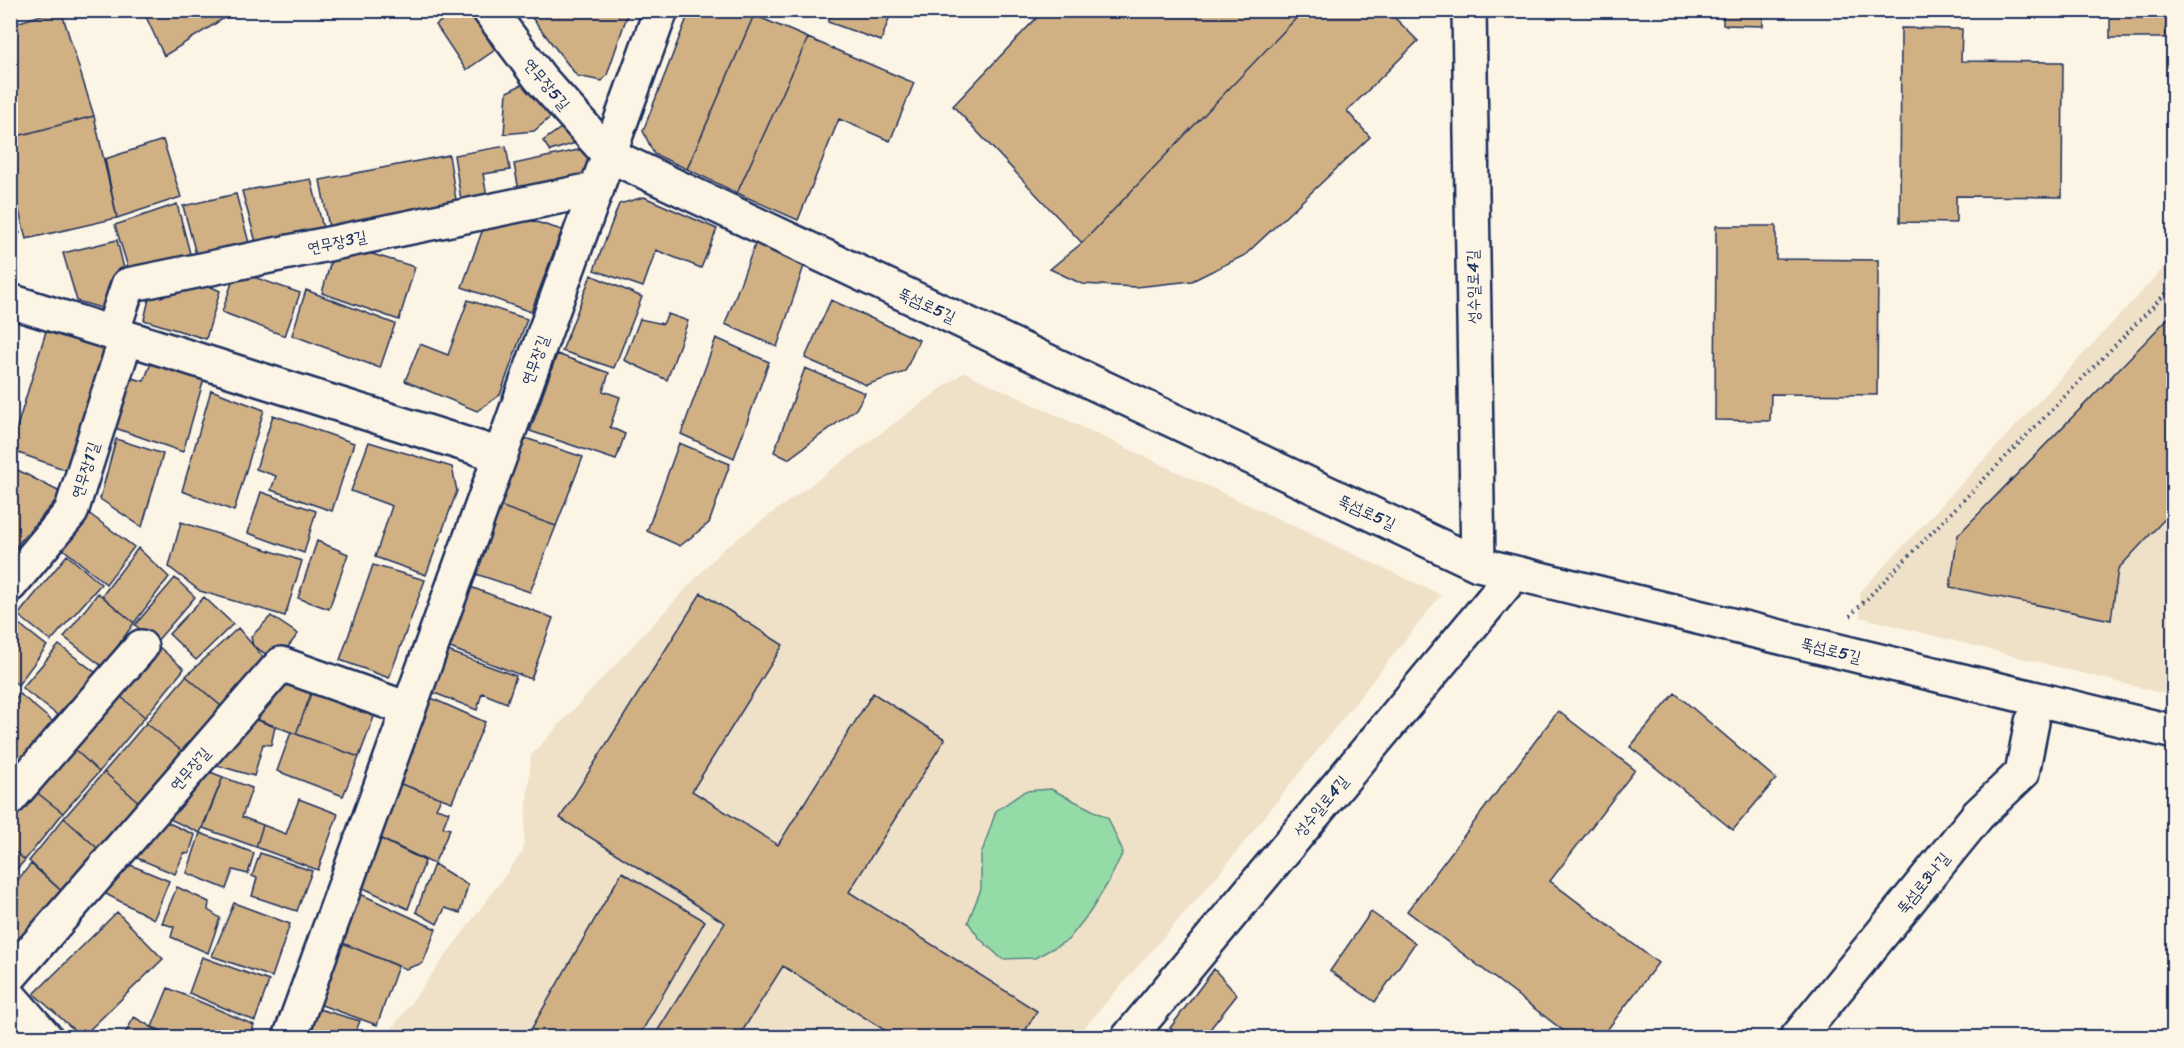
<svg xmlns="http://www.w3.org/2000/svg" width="2184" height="1048" font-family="Sriracha,'Poor Story',sans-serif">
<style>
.built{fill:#efe1c8}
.green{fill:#95dba8;stroke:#588583;stroke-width:1.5}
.building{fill:#d1b184;stroke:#1b2f5e;stroke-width:1.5}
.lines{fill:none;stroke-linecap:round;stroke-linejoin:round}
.street-casing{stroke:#1b2f5e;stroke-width:38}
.path{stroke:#1b2f5e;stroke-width:4;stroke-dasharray:1.5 4.5;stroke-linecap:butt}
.street{stroke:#fcf5e5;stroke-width:33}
.labels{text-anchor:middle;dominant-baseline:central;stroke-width:6;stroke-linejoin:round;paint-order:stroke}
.street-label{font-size:16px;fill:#1b2f5e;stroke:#fcf5e5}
</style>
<rect width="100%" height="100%" fill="#fcf5e5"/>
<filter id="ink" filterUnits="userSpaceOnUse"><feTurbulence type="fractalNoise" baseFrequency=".0167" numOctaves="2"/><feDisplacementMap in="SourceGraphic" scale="12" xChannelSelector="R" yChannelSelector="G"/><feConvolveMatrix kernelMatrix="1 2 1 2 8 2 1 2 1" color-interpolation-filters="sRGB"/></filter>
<g filter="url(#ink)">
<path class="built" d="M2173,258v438l-313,-79v-25z
M964,372l477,223 -222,279 -143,163 -691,1 138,-187 8,-96 191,-205z"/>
<path class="green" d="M1051,789l57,29 15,34 -15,31 -18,29 -22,28 -33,18 -33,1 -23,-21 -11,-16 13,-33v-34l15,-44 29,-20z"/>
<path class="building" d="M57,10h4l33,106 -84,22v-113z
M143,10h94l-73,46z
M456,10h13l26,40 -29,20 -30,-45z
M526,10h103l-22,65 -5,6 -25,-5z
M690,10h52l12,5 -67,154 -33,-15 -11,-23z
M833,10h59l-11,31 -53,-19z
M1044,10h260l-222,233 -129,-137z
M1304,10h83l31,31 -71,70 23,26 -125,118 -53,26 -56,6 -54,-3 -32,-15 32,-26z
M1723,10h40v16l-40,-1z
M2110,10h64v1h-8v27h-56z
M754,15l54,23 -71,155 -50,-24z
M1901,28l61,1 -1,32 102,1 -1,135 -106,-1v27l-56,-1z
M808,38l106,45 -24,58 -51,-22 -41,101 -61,-27z
M527,82l26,33 -19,16 -30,3 3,-42z
M94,116l23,102 -91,21 -16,-65v-36z
M568,123l17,17 -35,11 -7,-10z
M163,140l18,57 -64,21 -12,-59z
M506,146l4,24 -27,4 5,28 -26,4 -8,-51z
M592,147l-1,34 -71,15 -6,-32z
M449,155l9,58 -127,25 -11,-58z
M311,179l12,49 -67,14 -14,-51z
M236,194l13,49 -52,15 -14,-52z
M644,197l73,32 -16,39 -45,-18 -13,37 -49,-17 25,-66z
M177,204l15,57 -61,16 -16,-52z
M10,218l10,15 -10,6z
M533,221l29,9 -31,82 -69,-25 22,-61z
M1716,226h60v33l102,1 -1,135 -106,-1 -1,27 -55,-1z
M757,239l49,21 -29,87 -52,-23z
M117,240l11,45 -6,17 -21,6 -24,-7 -14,-48z
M336,243l79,24 -16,53 -77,-27z
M236,271l64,22 -15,43 -63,-24z
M591,275l51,22 -28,71 -52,-17z
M209,286l11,5 -14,48 -62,-19 5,-21z
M306,290l89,34 -15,44 -88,-33z
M468,300l59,19 -27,76 -23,16 -72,-30 15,-37 28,11z
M831,300l88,40 -14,32 -39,13 -61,-27z
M2174,312v197l-56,60 -7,51 -161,-33 8,-52z
M668,314l20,7 -21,59 -43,-20 16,-41 23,5z
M47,328l64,19 -36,126 -65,-23z
M716,338l53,24 -35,96 -53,-24z
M557,354l52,19 -6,18 17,6 -10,30 15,7 -9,26 -86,-29z
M151,363l53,16 -21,73 -68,-24 16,-50 13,3z
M805,368l60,25 -9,16 -68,50 -14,-7z
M211,390l53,20 -30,101 -52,-20z
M273,415l81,28 -22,68 -61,-21 5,-14 -20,-7z
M522,437l61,20 -27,69 -59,-21z
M116,439l47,15 -21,73 -42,-28z
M369,442l83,25 5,24 -31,84 -51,-18 17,-51 -41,-15z
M679,443l51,21 -21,59 -29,23 -33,-15z
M10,466l52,27 -49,57 -3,-2z
M261,492l55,19 -12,42 -56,-20z
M497,505l59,21 -26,66 -57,-19z
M87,512l47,35 -28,37 -44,-36z
M181,522l121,39 -17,55 -85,-25 -31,-24z
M317,541l31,13 -19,55 -31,-11z
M138,548l31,29 -35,46 -32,-27z
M67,555l34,29 -50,57 -33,-26z
M373,565l52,15 -36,98 -49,-18z
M175,578l20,19 -39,45 -21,-17z
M468,586l85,32 -22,61 -86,-33z
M98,593l36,30 -31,44 -39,-30z
M701,593l82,52 -91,146 86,54 95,-152 72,46 -96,153 188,119 -16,27h-124l-114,-72 -45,72h-85l72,-115 -165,-105z
M204,597l29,27 -37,36 -27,-26z
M271,616l27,18 -21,27 -24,-15 -2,-9z
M10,617l37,29 -29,39 -8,-7z
M238,628l33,38 -43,46 -42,-36z
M59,645l41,31 -36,44 -42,-32z
M157,645l27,24 -39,48 -31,-26z
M445,650l71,26 -9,27 -25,-10 -5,17 -45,-18z
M289,675l26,8 -19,51 -40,-15 4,-16 8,2 9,-23 9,2z
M186,676l42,36 -37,46 -45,-35z
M315,683l63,23 -19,51 -63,-23z
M114,691l31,26 -46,55 -31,-29z
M1675,693l101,86 -43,51 -103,-83z
M20,694l38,32 -32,40 -16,-12v-49z
M429,697l56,25 -33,80 -57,-20z
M1558,711l77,59 -85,111 108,82 -57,75h-28l-166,-127z
M246,716l29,11 -4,18 -8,-1 -9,32 -48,-14z
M146,723l45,35 -44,51 -43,-37z
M291,732l68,25 -16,39 -66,-25z
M68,743l31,29 -36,41 -32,-25z
M205,770l18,7 -23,56 -39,-18z
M104,772l43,37 -41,47 -42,-38z
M223,777l29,11 -10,29 21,8 -7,22 -53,-19z
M395,782l46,16 -5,10 13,4 -6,15 7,2 -16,35 -61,-29z
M31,788l32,25 -38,47 -15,-12v-36z
M299,799l39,15 -20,56 -62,-23 7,-22 23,9z
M64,818l42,38 -39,40 -38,-35z
M160,819l35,16 -6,19 -5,-1 -9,21 -43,-18z
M200,833l54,20 -6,21 -15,-4 -7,19 -39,-16z
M373,835l52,26 -17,48 -53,-25z
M10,848l15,12 -15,17z
M260,853l52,18 -15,40 -45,-15 5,-18 -5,-2z
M31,864l36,32 -57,68v-75z
M128,864l41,17 -15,38 -52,-27z
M434,864l34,21 -8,28 -15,-5 -8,16 -21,-12z
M622,872l83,49 -67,117h-112z
M177,887l32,15 -1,8 12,8 -12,35 -37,-16 3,-10 -12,-4z
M354,891l82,38 -13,34 -17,6 -71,-29z
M234,903l56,21 -18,53 -60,-21z
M117,912l46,47 -81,78 -48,-43z
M1371,912l44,31 -40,59 -45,-31z
M335,940l63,26 -21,59 -64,-23z
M202,957l67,24 -14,40 -66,-28z
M1214,969l23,26 -34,43h-24l-9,-10z
M168,988l86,37 -4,13h-71l-27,-11z
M312,1007l48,14 -7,17h-52z
M134,1017l28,16 -2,5h-43l9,-6z"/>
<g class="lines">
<g class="street-casing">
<path id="street" d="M489,10l51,68 69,77 869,409 696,168
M1469,10l9,554
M10,301l490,154
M112,333l16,-48 469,-96
M10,585l61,-73 55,-174
M10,798l131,-151
M10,976l271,-312 127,45
M10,997l36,41
M290,1038l371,-1028
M1128,1038l386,-464
M1797,1038l181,-223 44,-42 10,-51"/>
</g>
<path class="path" d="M1850,616l324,-331"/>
<use href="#street" class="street"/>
</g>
</g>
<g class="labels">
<g class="street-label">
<text transform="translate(547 84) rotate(50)">연무장5길</text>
<text transform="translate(337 242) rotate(-12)">연무장3길</text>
<text transform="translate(1473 287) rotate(-91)">성수일로4길</text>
<text transform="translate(927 305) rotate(25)">뚝섬로5길</text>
<text transform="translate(535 360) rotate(-70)">연무장길</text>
<text transform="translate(85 470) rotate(-72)">연무장1길</text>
<text transform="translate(1367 512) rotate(25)">뚝섬로5길</text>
<text transform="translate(1831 650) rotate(14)">뚝섬로5길</text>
<text transform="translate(190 769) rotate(-49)">연무장길</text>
<text transform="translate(1321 806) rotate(-50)">성수일로4길</text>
<text transform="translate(1923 883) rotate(-51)">뚝섬로3나길</text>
</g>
</g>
<rect width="2184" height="1048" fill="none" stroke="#fcf5e5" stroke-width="36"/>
<rect x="18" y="18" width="2148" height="1012" fill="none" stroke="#1b2f5e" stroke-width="2" filter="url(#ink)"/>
</svg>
